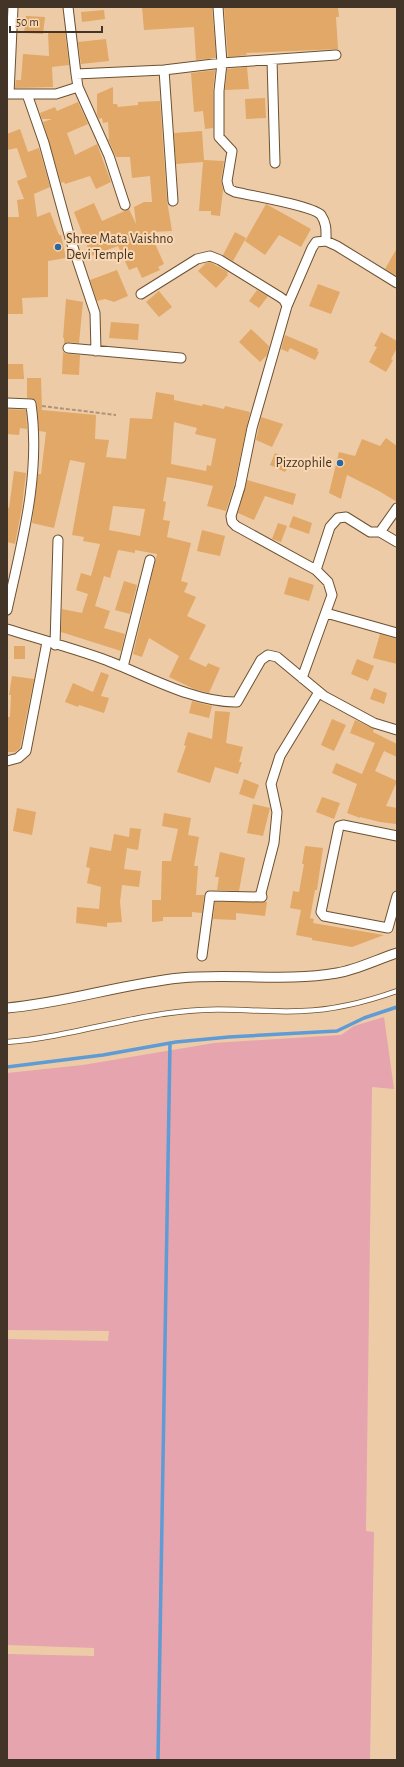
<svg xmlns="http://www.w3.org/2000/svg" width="404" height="1767" font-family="'Alegreya Sans',sans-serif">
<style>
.green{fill:#e5a4ae}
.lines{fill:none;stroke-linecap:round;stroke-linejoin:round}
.stream{stroke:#5f9bd4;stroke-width:3.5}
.building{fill:#e1a867;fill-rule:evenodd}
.lane-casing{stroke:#6d5130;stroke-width:6}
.street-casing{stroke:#6d5130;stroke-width:11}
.path{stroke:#ae9378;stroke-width:2;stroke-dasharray:4 2;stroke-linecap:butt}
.lane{stroke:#fff;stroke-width:4.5}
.street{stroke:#fff;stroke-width:9}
.poi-dot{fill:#2a679e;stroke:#fad8b4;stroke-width:1.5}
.labels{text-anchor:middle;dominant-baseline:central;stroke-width:4;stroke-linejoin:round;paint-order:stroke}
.poi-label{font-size:14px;fill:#423426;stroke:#fad8b4;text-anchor:start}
</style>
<rect width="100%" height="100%" fill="#edcba7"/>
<path class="green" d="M384,1017l10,72 -22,-2 -6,444 8,1 -4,228h-363v-106l87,2v-8l-87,-3v-306l101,2 1,-10 -102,-1v-257l76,-8 131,-22 127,-8 13,-9z"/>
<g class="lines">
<path class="stream" d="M7,1067l96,-12 73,-13 53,-5 108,-6 27,-13 33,-11
M158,1760l12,-717"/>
</g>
<path class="building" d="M142,7h70l4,51 -20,2 -2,-33 -50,3z
M224,7h114l1,10h-3l2,32 -92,4 1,2 -19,2z
M104,10l1,9 -23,3 -1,-10z
M26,16l19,1 -2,17 -19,-1z
M48,32h17l4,33 -17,2 1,20 -38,1 1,-8h5l2,-26 26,2z
M106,39l3,22 -28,3 -3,-22z
M247,67l2,22 -24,1 2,-21z
M215,70l-2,21v37l-8,1 -2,-18 -9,1 -3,-39z
M113,87v17h4l1,3 20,-2v-3l22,-1 7,100 5,30 -22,1 14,32 -6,3 2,3 -18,8 -5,-11 -8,3 -11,-24 -27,10 -17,-44 20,-9 8,18 27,-12 7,15 -2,-17 10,-5h8l-2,-26 -18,2 -2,-21h-14l-8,-18h1l-1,-17 -5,1 -1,-5 -3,1 -2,-5v-20z
M265,98l1,20 -20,1 -1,-20z
M78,102l10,22 -21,9 8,22 22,-11 14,38 -15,7 -6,-13 -25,8 -1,-2 -3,1 -18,-61 9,-3h-10l-2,-6 15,-6 2,4z
M20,129l8,23 11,-4 11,39 -16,7 3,23 13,-5 9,23h2l5,23 -18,3v36l-26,1 1,16h-16v-97h12l-2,-17 7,-1 -7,-18 10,-4 -10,-29 -10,2v-16z
M202,131l2,29 20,1 -3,19 2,10 -3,26 -9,-1v-4h-12l4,-49 -27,2 -2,-31z
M266,204l45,25 -10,18 -22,-12 -14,20 -20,-14z
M235,232l11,6 -13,23 -10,-6z
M397,248v28l-12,-7z
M210,262l18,10 -1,2 1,1 -12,13 -18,-17 8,-8z
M117,270l11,26 -14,6 -9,-3 -8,2 -7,-21z
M318,284l22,8 -9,22 -22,-8z
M257,290l11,6 -9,12 -10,-7z
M159,291l13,16 -13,10 -13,-15z
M66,299l17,3 -4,41 -11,-1 -4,2v-6h-1z
M111,322l28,2 -1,16 -29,-2z
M251,329l18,17 -2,9 -7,7 -21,-20z
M381,332l16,9v7l-6,11 2,1 -7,12 -17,-10 8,-15 -3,-1z
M285,335l33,14 -1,2 2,1 -4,8 -25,-12 -2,4 -7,-3z
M63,352l4,2 13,1 -1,20 -17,-1z
M7,364h16l1,15h-17z
M27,378h14l1,32 54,5 -1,24 14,1 -3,17 20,2 4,-41 22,1 4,-27 18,3v5l28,6 1,-2 21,5 1,-3 25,6 -16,74 -8,25 -19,-5 6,-20 -23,-5 -23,-4 -4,24 3,1 -3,18 7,1 -3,16 24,6 -10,38 7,2 -4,9 12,5 -9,19 19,9 -17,34 17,8 2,-4 12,5 -11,25 -15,-4 -25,-12 10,-21 -30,-18 -7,19 -9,-3 24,-100 -22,-4v3l-17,-3 -8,28 -6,-2 -9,30 15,5 -6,17 21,6 -4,17 -60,-19 1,-23 20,4 6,-19 -12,-4 5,-17 10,3 9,-32 -17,-3 1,-4 -12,-2 13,-72 -15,-3 -16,68 -22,-5 6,-49h3l5,-42 -7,-1 -3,-30 -2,-2 -7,-1zM174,422l23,6 -2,6 21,5 -5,27 -4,-1 -1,6 -35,-7zM113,506l32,3 -5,27 -31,-6z
M7,409l19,1 1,19 -7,-1 -1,7 -12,-1z
M261,417l22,7 -11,23 -16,-7z
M386,438l11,8v56l-18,-11 -32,-16 -6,24 -12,-6 10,-41 16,4 7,-17 18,7z
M275,453l16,8 -6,11 -15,-7z
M14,471l12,2 -4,34 -7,37 -8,-2v-35l2,1z
M247,480l49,14 -3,11 -28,-9 -11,24 -16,-7z
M293,516l19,7 -3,11 -20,-7z
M278,523l9,3 -6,16 -9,-3z
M202,530l23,6 -5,20 -23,-5z
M289,577l25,8 -5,16 -25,-7z
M124,581l13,4 -7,29 -15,-4z
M380,634l17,5v25l-24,-6z
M14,646h11v13h-11z
M357,659l17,7 -6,15 -17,-7z
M101,672l8,3 -8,21 8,2 -5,15 -25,-8 -1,2 -13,-5 8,-19 20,9z
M12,676l22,3 -14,69 -5,4h-8v-35h3l1,-22h-2z
M374,688l13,5 -3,11 -14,-5z
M192,701l20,5 -3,12 -20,-5z
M215,711l15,1 -4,31 17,4 -4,15h3l-4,12 -23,-7 -5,16 -33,-11 9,-26 -2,-1 4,-13 24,7z
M332,719l14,6 -12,26 -13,-6z
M355,720l19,9 -1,3 24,12v13l-13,-6 -9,20 22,10 -11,25 11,2 -1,16 -16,-2 -20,-5v1l-13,-5 10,-29 -25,-11 4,-10 26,11 13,-31 -25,-10z
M244,779l15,6 -5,14 -15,-5z
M322,797l18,6 -6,16 -18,-7z
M253,804l17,4 -7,28 -16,-3z
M17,808l19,4 -4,23 -19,-4z
M164,813l27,5 -3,17 11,2 -5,29h4l-2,29h8l-2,18 -10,-1v5h-29v4l-11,1v-22h9l1,-39h9l7,-32 -16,-3z
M130,828l11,1 -3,21 -11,-2 -3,21 17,2 -2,16 -17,-2 -2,17 2,20 -15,1v4l-31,-4 1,-16 22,2 2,-22 -14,-4 3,-15 -4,-1 4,-20 21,4 3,-17 15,3z
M305,846l18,2 -6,42h-2l-5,28 4,1 -1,4 71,12 -32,12 -40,-7v-2l-16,-3 5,-25 -11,-2 3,-17 6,1 5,-28h-2z
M220,852l25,6 -6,33 -22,-1 2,-13h-4z
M215,902h52l-2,14 -29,-3v7l-23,-1z"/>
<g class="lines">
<g class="lane-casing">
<path id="lane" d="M7,1042c66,-5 129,-29 195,-32 33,-2 67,3 100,1 33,-1 64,-9 95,-20"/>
</g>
<g class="street-casing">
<path id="street" d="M68,7l8,67
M218,7l4,56 -3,28v46l13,14 -5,30 2,8 6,3c14,3 78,14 86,23 6,9 5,16 5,26
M272,60l3,103
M164,70l9,131
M78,87l31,69 16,49
M7,94h49l22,-7 -2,-13 88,-4 58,-7 114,-8
M9,94l4,-87
M27,94l17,49 26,95 25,75 1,38
M141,294l56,-35 13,-3 10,4 60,37 4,3 3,6 -35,122 -12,59 -9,29 1,6 4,4 80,44 12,12 4,13 -30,83
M287,306l25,-58 4,-6 10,-1 11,5 60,37
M68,348l113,10
M7,403l24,1c10,70 -9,138 -24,206
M380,532l17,10
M316,570l14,-43 8,-9 8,-1 24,15h10l17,-24
M326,613l71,20
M7,629c32,10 65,19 96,30 41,15 90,44 134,43l24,-42 7,-5 9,2 47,39 50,27 23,7
M55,645l3,-105
M123,667l27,-107
M7,761l11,-3 8,-7 21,-109
M397,836l-54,-11 -4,1 -18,86 3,4 64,12 9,-32
M202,956l8,-60 52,1 -1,-4 13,-50 3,-31 -6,-28 9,-28 39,-64
M7,1008c59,-5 114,-24 173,-30 52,-5 105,4 157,-5 19,-3 41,-14 60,-20"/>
</g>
<path class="path" d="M42,406l74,9"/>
<use href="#lane" class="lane"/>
<use href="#street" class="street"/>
</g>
<g class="poi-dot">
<circle cx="58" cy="247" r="4"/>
<circle cx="340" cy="463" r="4"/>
</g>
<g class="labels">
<g class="poi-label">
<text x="66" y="239">Shree Mata Vaishno<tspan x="66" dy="16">Devi Temple</tspan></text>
<text x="332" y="463" text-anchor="end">Pizzophile</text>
</g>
</g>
<rect width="404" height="1767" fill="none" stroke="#423426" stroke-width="16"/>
<path d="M10 26v6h92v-6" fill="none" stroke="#423426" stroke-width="2"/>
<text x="16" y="26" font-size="12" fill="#423426" stroke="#fad8b4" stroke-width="3" paint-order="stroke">50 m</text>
</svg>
